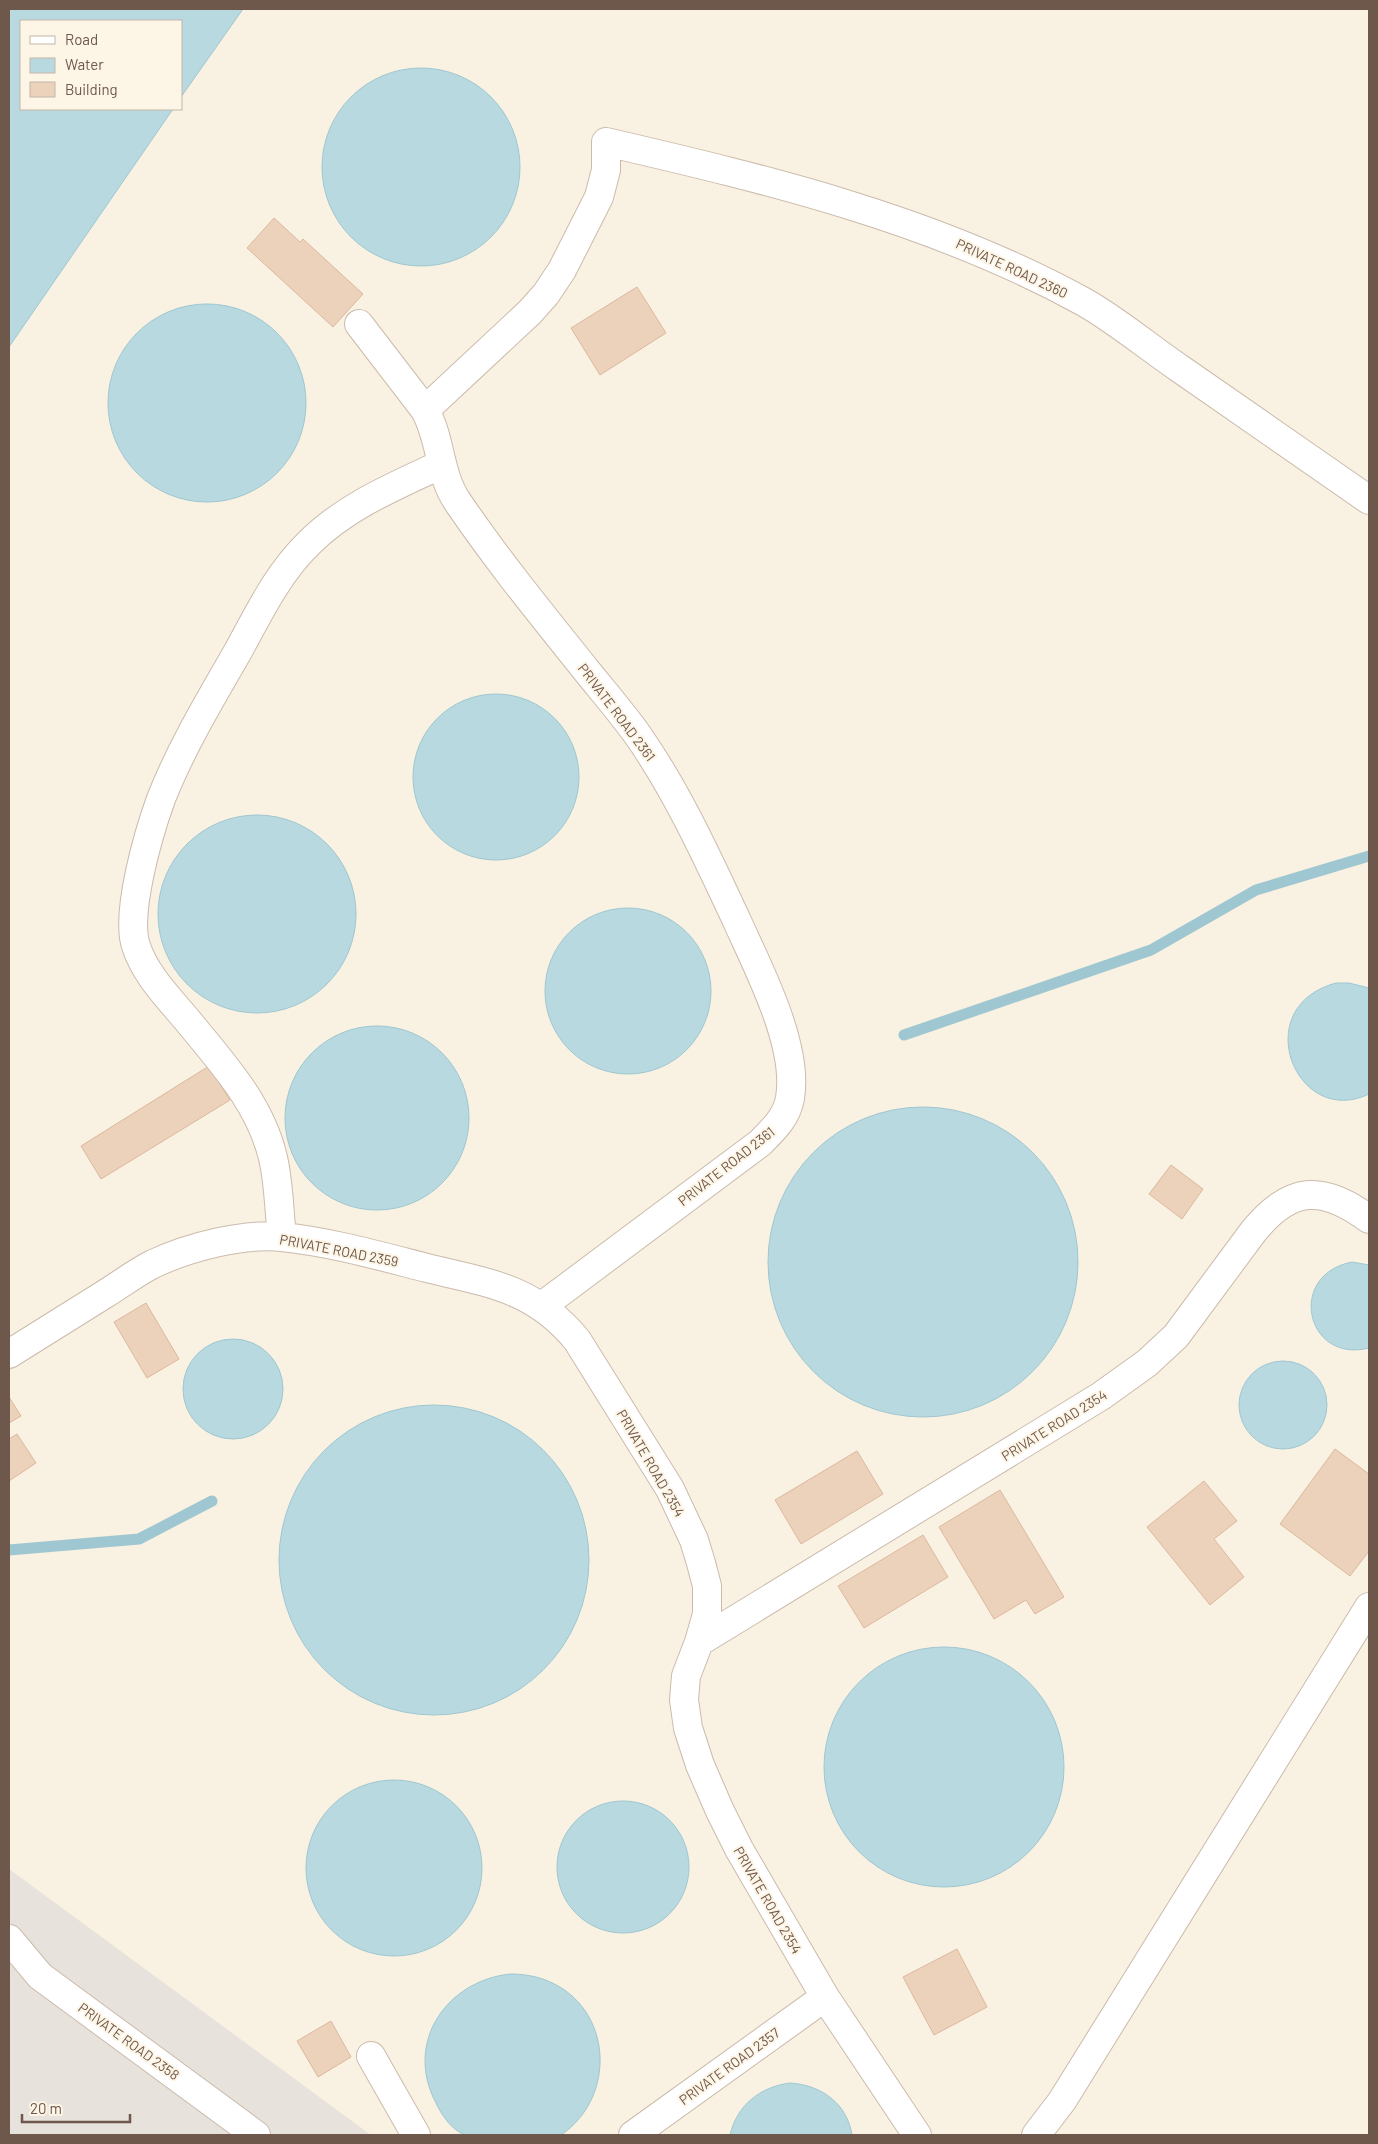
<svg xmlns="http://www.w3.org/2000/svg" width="1378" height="2144" font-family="Barlow,sans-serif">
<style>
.industrial{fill:#e8e2dc}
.water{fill:#b8d9e0;stroke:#9fc7d1}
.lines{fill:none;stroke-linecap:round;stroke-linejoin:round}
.stream{stroke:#9fc7d1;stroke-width:11}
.building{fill:#ecd1bb;stroke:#ddb89d}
.minor-casing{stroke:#cbbbac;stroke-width:30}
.minor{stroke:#fff;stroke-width:28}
.labels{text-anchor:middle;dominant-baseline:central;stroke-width:4;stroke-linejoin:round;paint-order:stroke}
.street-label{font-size:14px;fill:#6e584b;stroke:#fdf5e6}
</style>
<rect width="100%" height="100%" fill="#f9f1e1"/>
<path class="industrial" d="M9,1869l362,266h-362z"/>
<path class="water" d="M9,9h234l-62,88v-76h-160v88h152l-164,238z
M322 167a99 99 0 1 1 198 0a99 99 0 1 1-198 0Z
M108 403a99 99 0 1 1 198 0a99 99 0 1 1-198 0Z
M413 777a83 83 0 1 1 166 0a83 83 0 1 1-166 0Z
M158 914a99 99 0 1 1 198 0a99 99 0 1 1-198 0Z
M545 991a83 83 0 1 1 166 0a83 83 0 1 1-166 0Z
M1336,983h13l20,5v106c-73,35 -122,-87 -33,-111z
M285 1118a92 92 0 1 1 184 0a92 92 0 1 1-184 0Z
M768 1262a155 155 0 1 1 310 0a155 155 0 1 1-310 0Z
M1352,1262l17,3v83c-63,16 -83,-73 -17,-86z
M183 1389a50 50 0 1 1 100 0a50 50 0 1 1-100 0Z
M1239 1405a44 44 0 1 1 88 0a44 44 0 1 1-88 0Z
M279 1560a155 155 0 1 1 310 0a155 155 0 1 1-310 0Z
M824 1767a120 120 0 1 1 240 0a120 120 0 1 1-240 0Z
M306 1868a88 88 0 1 1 176 0a88 88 0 1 1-176 0Z
M557 1867a66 66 0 1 1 132 0a66 66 0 1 1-132 0Z
M510,1974c13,0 26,2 38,7 65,27 69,116 13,154 -16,0 -89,4 -98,-1 -12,-5 -22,-20 -27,-31 -32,-60 10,-122 74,-129z
M790,2083c31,2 57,20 62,52h-122c7,-30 30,-48 60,-52z"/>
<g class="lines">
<path class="stream" d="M904,1035l247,-85 105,-60 113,-34
M9,1550l130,-11 73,-38"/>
</g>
<path class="building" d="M274,218l26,24 3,-3 60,55 -30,33 -86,-79z
M637,287l29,46 -66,42 -29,-47z
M209,1066l21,34 -129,79 -20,-33z
M1171,1165l32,24 -21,30 -33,-25z
M146,1303l33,56 -32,19 -33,-56z
M9,1397l12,19 -12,7z
M17,1434l19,29 -27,18v-42z
M1335,1449l34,25v77l-19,25 -70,-52z
M857,1451l26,43 -82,50 -26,-44z
M1204,1481l33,40 -23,18 30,38 -34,28 -63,-78z
M1000,1490l64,107 -29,17 -9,-14 -32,19 -55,-92z
M923,1535l25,42 -84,51 -26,-42z
M957,1949l30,58 -53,28 -31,-58z
M331,2021l20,36 -33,20 -21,-36z"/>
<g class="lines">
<g class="minor-casing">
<path id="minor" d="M359,324l66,86
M282,1237c-3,-26 -3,-54 -9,-79 -12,-52 -48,-92 -81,-132 -20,-25 -46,-49 -56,-80 -11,-33 13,-114 25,-147 20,-51 49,-99 76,-146 21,-38 40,-79 72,-110 37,-37 86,-57 133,-79
M542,1306l218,-163c13,-13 27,-26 30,-45 9,-53 -32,-130 -53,-177 -30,-64 -60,-130 -100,-187 -16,-22 -34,-43 -51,-64 -44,-55 -89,-110 -129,-169 -18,-27 -16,-62 -32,-91l105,-98 16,-18 16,-24 37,-73 7,-27v-28c164,38 329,78 478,160 32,18 64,45 95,66 63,44 127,88 190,132
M9,1354c32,-20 64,-40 96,-60 16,-10 32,-22 48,-30 36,-17 90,-31 129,-27 49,5 98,19 145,31 62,15 107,20 150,72l93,149 24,51 7,23 6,23v28l-8,28 -13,34 -2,24 4,28 12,37 20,46 19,38 86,148 92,138
M699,1642l402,-246 46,-33 29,-27 77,-104c37,-46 69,-48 116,-13
M9,1939l31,37 216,159
M371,2056l45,79
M633,2135l192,-138
M1036,2135l26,-34 307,-494"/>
</g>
<use href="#minor" class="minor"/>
</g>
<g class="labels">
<g class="street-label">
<text transform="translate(1012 268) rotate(25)">PRIVATE ROAD 2360</text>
<text transform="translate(617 712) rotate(53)">PRIVATE ROAD 2361</text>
<text transform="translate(726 1166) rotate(-38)">PRIVATE ROAD 2361</text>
<text transform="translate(339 1250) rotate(11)">PRIVATE ROAD 2359</text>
<text transform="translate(1054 1425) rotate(-32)">PRIVATE ROAD 2354</text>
<text transform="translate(651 1463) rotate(60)">PRIVATE ROAD 2354</text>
<text transform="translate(768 1900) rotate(60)">PRIVATE ROAD 2354</text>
<text transform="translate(129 2041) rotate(36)">PRIVATE ROAD 2358</text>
<text transform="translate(729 2066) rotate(-36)">PRIVATE ROAD 2357</text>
</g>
</g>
<rect width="1378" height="2144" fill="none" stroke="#6e584b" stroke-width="20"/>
<rect x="20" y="20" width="162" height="90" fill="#fdf5e6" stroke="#c4b6a8"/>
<rect x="30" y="36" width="25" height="8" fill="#ffffff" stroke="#c4b6a8"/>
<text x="65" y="45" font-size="15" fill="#6e584b">Road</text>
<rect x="30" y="58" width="25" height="15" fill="#b8d9e0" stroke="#c4b6a8"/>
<text x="65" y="70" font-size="15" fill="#6e584b">Water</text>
<rect x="30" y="82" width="25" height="15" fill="#ecd1bb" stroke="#c4b6a8"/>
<text x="65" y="95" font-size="15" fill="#6e584b">Building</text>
<path d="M22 2114v8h108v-8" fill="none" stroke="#6e584b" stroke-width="2.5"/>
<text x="30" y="2114" font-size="15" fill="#6e584b" stroke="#fdf5e6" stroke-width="4" paint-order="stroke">20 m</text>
</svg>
